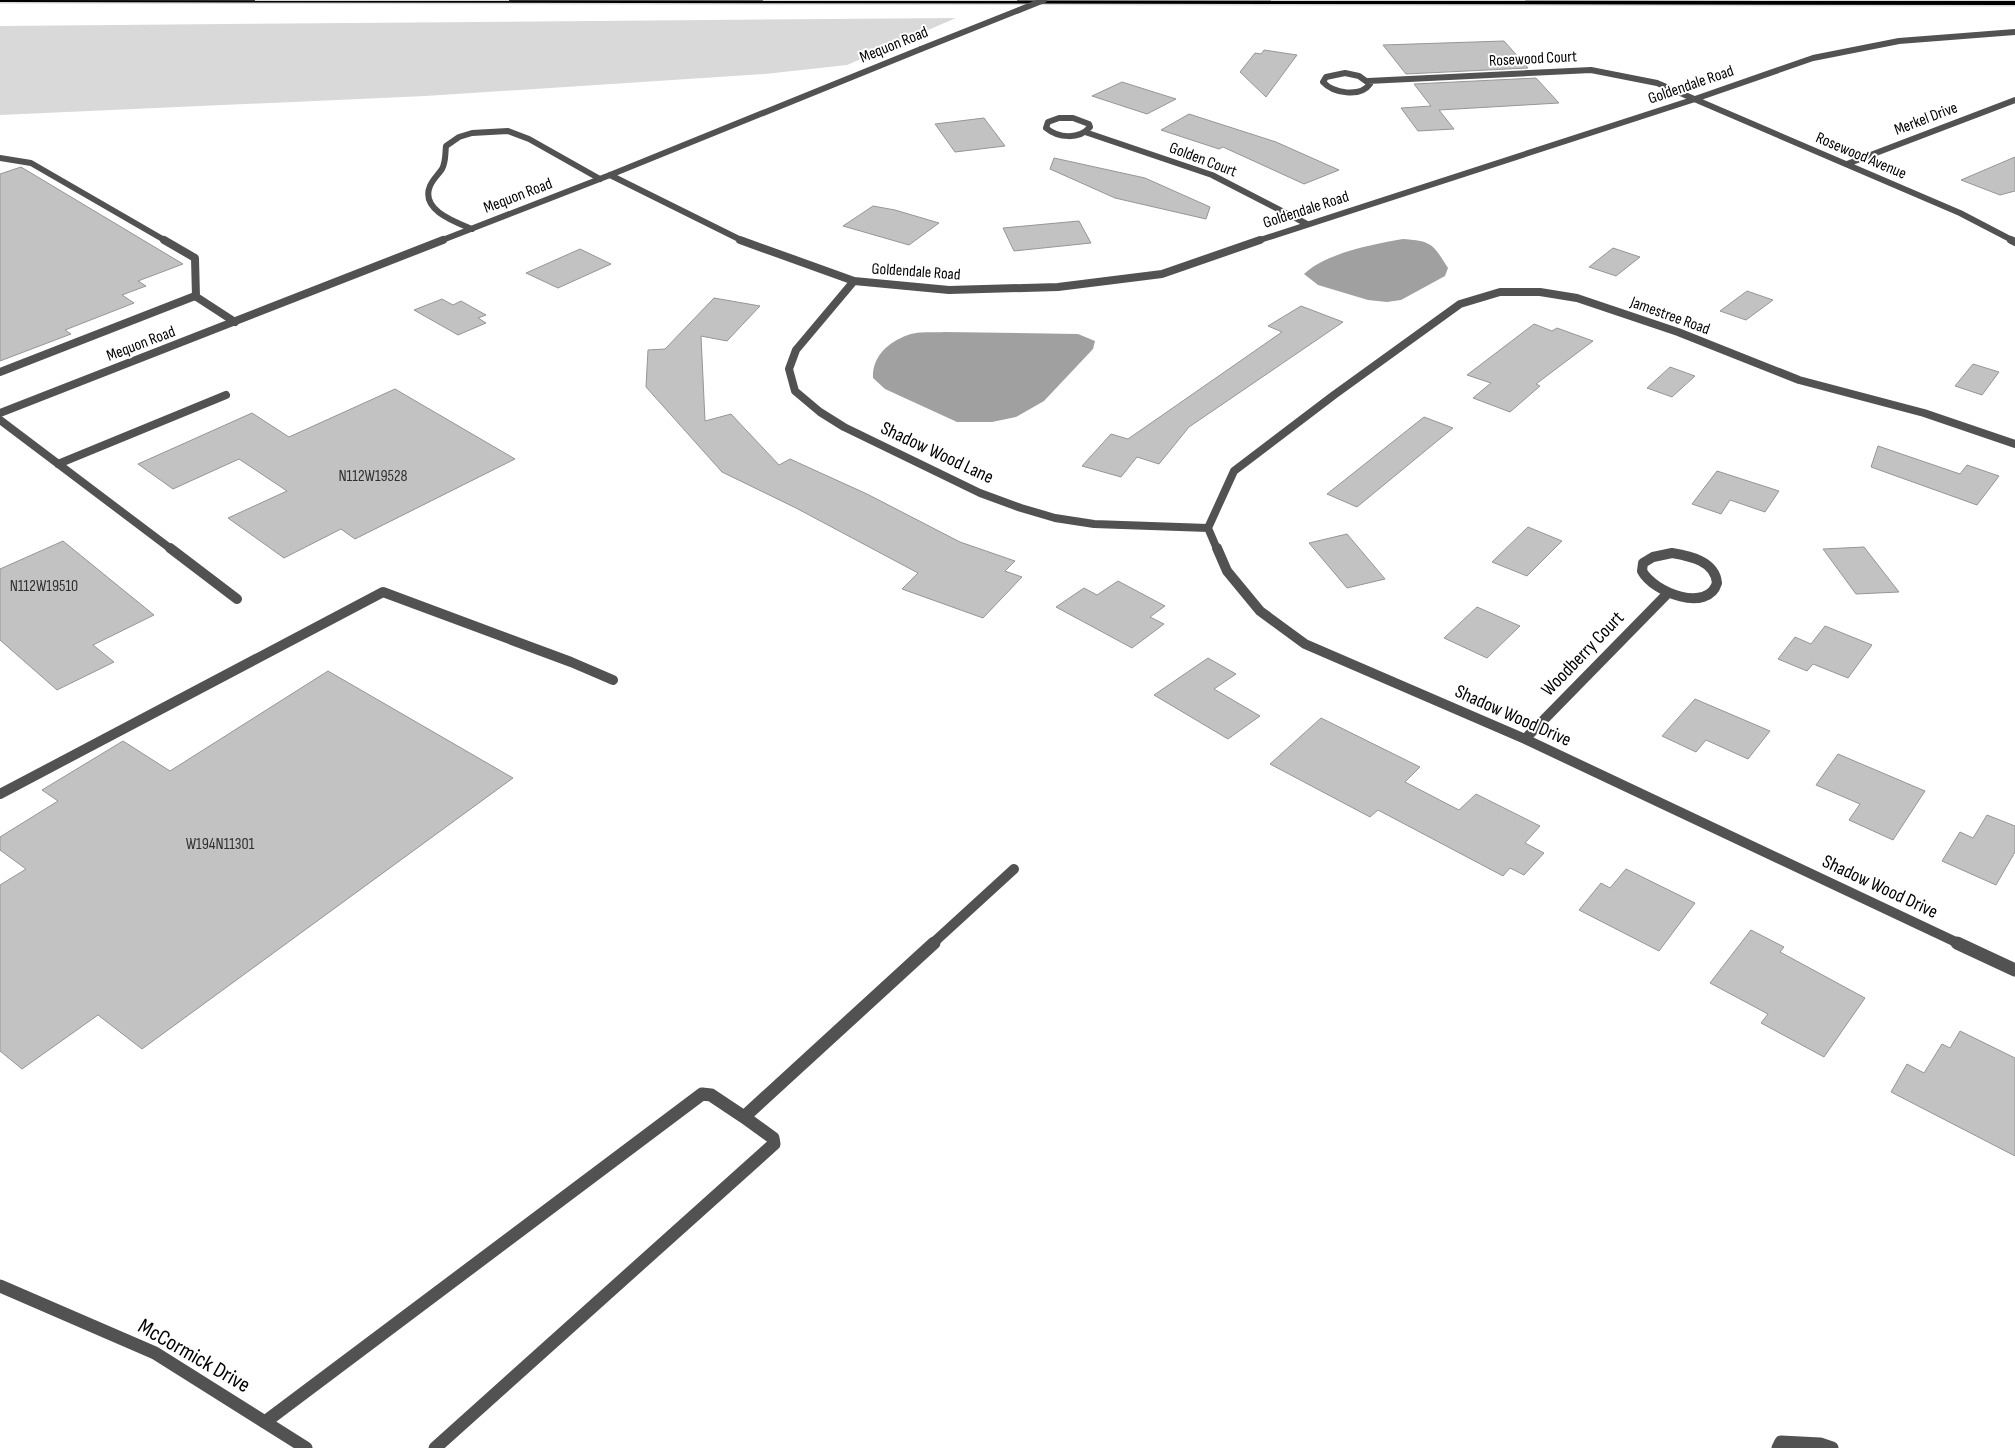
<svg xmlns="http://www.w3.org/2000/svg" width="2015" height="1448" font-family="'Sofia Sans Condensed',sans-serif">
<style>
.green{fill:#d9d9d9}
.water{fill:#a0a0a0}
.building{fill:#c2c2c2;stroke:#969696}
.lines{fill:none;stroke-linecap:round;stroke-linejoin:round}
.highway-casing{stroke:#dbdbdb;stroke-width:3}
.lane-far3{stroke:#525252;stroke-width:6}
.lane-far2{stroke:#525252;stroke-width:8}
.lane-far1{stroke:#525252;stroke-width:10}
.lane{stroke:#525252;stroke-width:13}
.street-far3{stroke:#525252;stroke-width:6}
.street-far2{stroke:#525252;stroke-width:8}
.street-far1{stroke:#525252;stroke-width:10}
.street{stroke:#525252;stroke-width:13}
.highway{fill:#000;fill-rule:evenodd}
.street-bridge{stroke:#525252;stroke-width:6}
.labels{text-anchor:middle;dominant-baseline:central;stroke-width:4;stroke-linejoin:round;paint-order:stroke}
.far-street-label{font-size:16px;fill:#000;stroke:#fff}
.number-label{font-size:16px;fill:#303030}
.street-label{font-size:19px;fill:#000;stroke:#fff}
.near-street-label{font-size:22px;fill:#000;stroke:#fff}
</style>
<rect width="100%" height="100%" fill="#fff"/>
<path class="green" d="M956,18l-109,47 -82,9 -340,22 -425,19v-89z"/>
<path class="water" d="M1403,239c29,2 30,5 45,29l-3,8 -44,24 -14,2 -19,-2 -50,-15 -14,-11c22,-21 70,-30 99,-35z
M944,332l134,2 17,7 -2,8 -49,52 -28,16 -24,5h-35l-72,-33 -12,-11c-1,-21 15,-36 35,-43 10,-4 25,-2 36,-3z"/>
<path class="building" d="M1504,41l24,27 -122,6 -23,-29z
M1264,50l33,5 -31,42 -26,-25 15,-19 6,1z
M1536,78l23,25 -120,7 15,19 -36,2 -17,-23 30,-2 -17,-22z
M1122,82l54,17 -29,15 -55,-18z
M1189,114l87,28 63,28 -35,14 -81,-37 -4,2 -58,-19z
M984,118l21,28 -50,6 -20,-28z
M2015,157v34l-15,4 -39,-15z
M1054,158l91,20 65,29 -4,12 -91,-21 -65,-29z
M21,167l162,97 -45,17 8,5 -24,9 12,8 -69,27 6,4 -71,27v-187z
M873,206l22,4 44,13 -30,22 -66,-19z
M1079,221l12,22 -77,8 -11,-23z
M1613,248l27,9 -24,19 -27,-9z
M580,249l31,15 -53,24 -32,-15z
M1747,291l26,9 -27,20 -26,-9z
M714,298l46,8 -33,35 -26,-5 4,85 26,-7 48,51 11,-6 77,35 93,48 55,19 -10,10 17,6 -39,41 -81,-29 16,-16 -122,-65 -74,-36 -76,-85 2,-37 17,-1z
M442,299l11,6 8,-4 25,14 -8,3 8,5 -28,12 -44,-25z
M1301,306l42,16 -154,105 -30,37 -22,-7 -16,20 -39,-11 29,-32 17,5 154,-107 -14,-6z
M1534,324l18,7 5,-3 36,13 -57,43 4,2 -30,26 -37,-14 18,-15 -24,-8z
M1973,364l26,8 -17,23 -27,-9z
M1670,367l25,9 -23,21 -25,-9z
M395,389l120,70 -160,80 -14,-10 -57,29 -56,-40 59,-27 -48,-32 -66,30 -35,-25 114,-51 37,24z
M1424,417l29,11 -96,79 -30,-13z
M1878,446l82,28 7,-9 32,11 -22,29 -106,-38z
M1717,471l62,20 -14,21 -35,-12 -9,14 -29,-10z
M1528,527l34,14 -35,35 -35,-14z
M1347,534l38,45 -38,9 -38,-45z
M63,541l91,74 -61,30 21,17 -57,28 -57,-50v-71z
M1864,547l35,45 -43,2 -33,-45z
M1118,581l47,25 -15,11 14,7 -32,24 -76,-41 28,-19 13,7z
M1477,607l43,19 -33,32 -43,-20z
M1825,626l47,19 -24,33 -35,-14 -6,7 -29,-12 17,-22 16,7z
M1208,658l28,16 -22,15 46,27 -32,23 -74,-44z
M328,671l185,107 -371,271 -44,-34 -76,54 -22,-18v-166l26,-16 -26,-19v-13l58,-36 -16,-11 81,-49 47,30z
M1695,699l75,32 -22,28 -42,-19 -10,12 -34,-16z
M1321,718l99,49 -15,15 54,28 17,-16 64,32 -15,17 19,10 -20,22 -14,-7 -7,8 -125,-66 -8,7 -100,-53z
M1838,754l87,37 -32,49 -44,-20 11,-16 -44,-19z
M1987,815l28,11v26l-19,33 -54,-24 18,-29 13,6z
M1626,869l69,34 -36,48 -80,-41 22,-27 9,5z
M1751,930l33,17 -4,5 85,46 -41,59 -63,-34 7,-9 -58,-31z
M1960,1031l55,27v98l-124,-64 16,-28 17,9 18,-29 8,4z"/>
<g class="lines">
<g class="highway-casing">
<path id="highway" d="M0,0l2015,1v4l-2015,-3z"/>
</g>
<path class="lane-far3" d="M0,158l31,5 135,78
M472,229c-17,-7 -52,-19 -42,-43 3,-7 8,-11 12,-17 4,-7 3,-15 4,-23l13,-9 13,-4 36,-2 21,8 71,40"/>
<path class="lane-far2" d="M164,240l31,18 1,39
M0,372l195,-76 40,26
M0,420l171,129
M58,464l168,-69"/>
<path class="lane-far1" d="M170,548l67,51
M0,794l383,-202 188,70 42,18
M932,944l82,-75"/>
<path class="lane" d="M265,1422l437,-328 9,1 33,22
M435,1448l339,-304 -1,-6 -29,-21 190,-174
M1778,1448l3,-6 39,2 12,4"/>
<path class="street-far3" d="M1345,73l14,3 11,8c-10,14 -37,9 -47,-2l3,-5z
M1368,81l223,-11 66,13 303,130 54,28
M1059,118h14l16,6 1,3c-11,13 -32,11 -44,1l2,-6z
M1085,132l127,43 95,49
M1847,164l168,-64
M610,175l133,66
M440,241l170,-66 311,-126
M1257,241l438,-142 118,-41 86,-17 116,-9"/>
<path class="street-far2" d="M740,240l114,41 95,9 109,-3 104,-13 98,-34
M2011,240l4,2
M854,281l-58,69 -7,19 6,22 25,21 24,15 136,66 41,15 34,10 39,6 114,4
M0,413l443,-173
M1217,549l-9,-21 26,-57 100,-76 126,-91 40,-12h40l37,6 101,34 121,48 125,33 91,31"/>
<path class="street-far1" d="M1217,548l10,23 33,40 45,33 220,95 435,205
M1672,553c18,3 43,8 45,30 -9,30 -63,10 -75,-12l1,-8 10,-6z
M1525,739l142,-145"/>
<path class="street" d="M1957,943l58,27
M0,1286l155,67 151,95"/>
<use href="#highway" class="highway"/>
<path class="street-bridge" d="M921,49l123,-49"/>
</g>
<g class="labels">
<g class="far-street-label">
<text transform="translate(894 45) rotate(-22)">Mequon Road</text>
<text transform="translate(1533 59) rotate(-3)">Rosewood Court</text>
<text transform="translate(1691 85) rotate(-19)">Goldendale Road</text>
<text transform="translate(1926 119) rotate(-21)">Merkel Drive</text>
<text transform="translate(1861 156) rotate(23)">Rosewood Avenue</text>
<text transform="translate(1203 160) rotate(21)">Golden Court</text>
<text transform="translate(518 196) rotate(-21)">Mequon Road</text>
<text transform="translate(1306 210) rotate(-18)">Goldendale Road</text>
<text transform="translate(916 272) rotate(4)">Goldendale Road</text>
<text transform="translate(1670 316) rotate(20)">Jamestree Road</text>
<text transform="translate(141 344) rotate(-21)">Mequon Road</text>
</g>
<g class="number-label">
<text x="373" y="476">N112W19528</text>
<text x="44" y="586">N112W19510</text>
<text x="220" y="844">W194N11301</text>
</g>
<g class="street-label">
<text transform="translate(937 453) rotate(25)">Shadow Wood Lane</text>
<text transform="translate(1583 654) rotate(-46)">Woodberry Court</text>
<text transform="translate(1513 716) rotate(24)">Shadow Wood Drive</text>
<text transform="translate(1880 887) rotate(25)">Shadow Wood Drive</text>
</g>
<g class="near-street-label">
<text transform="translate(194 1356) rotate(30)">McCormick Drive</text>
</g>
</g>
</svg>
